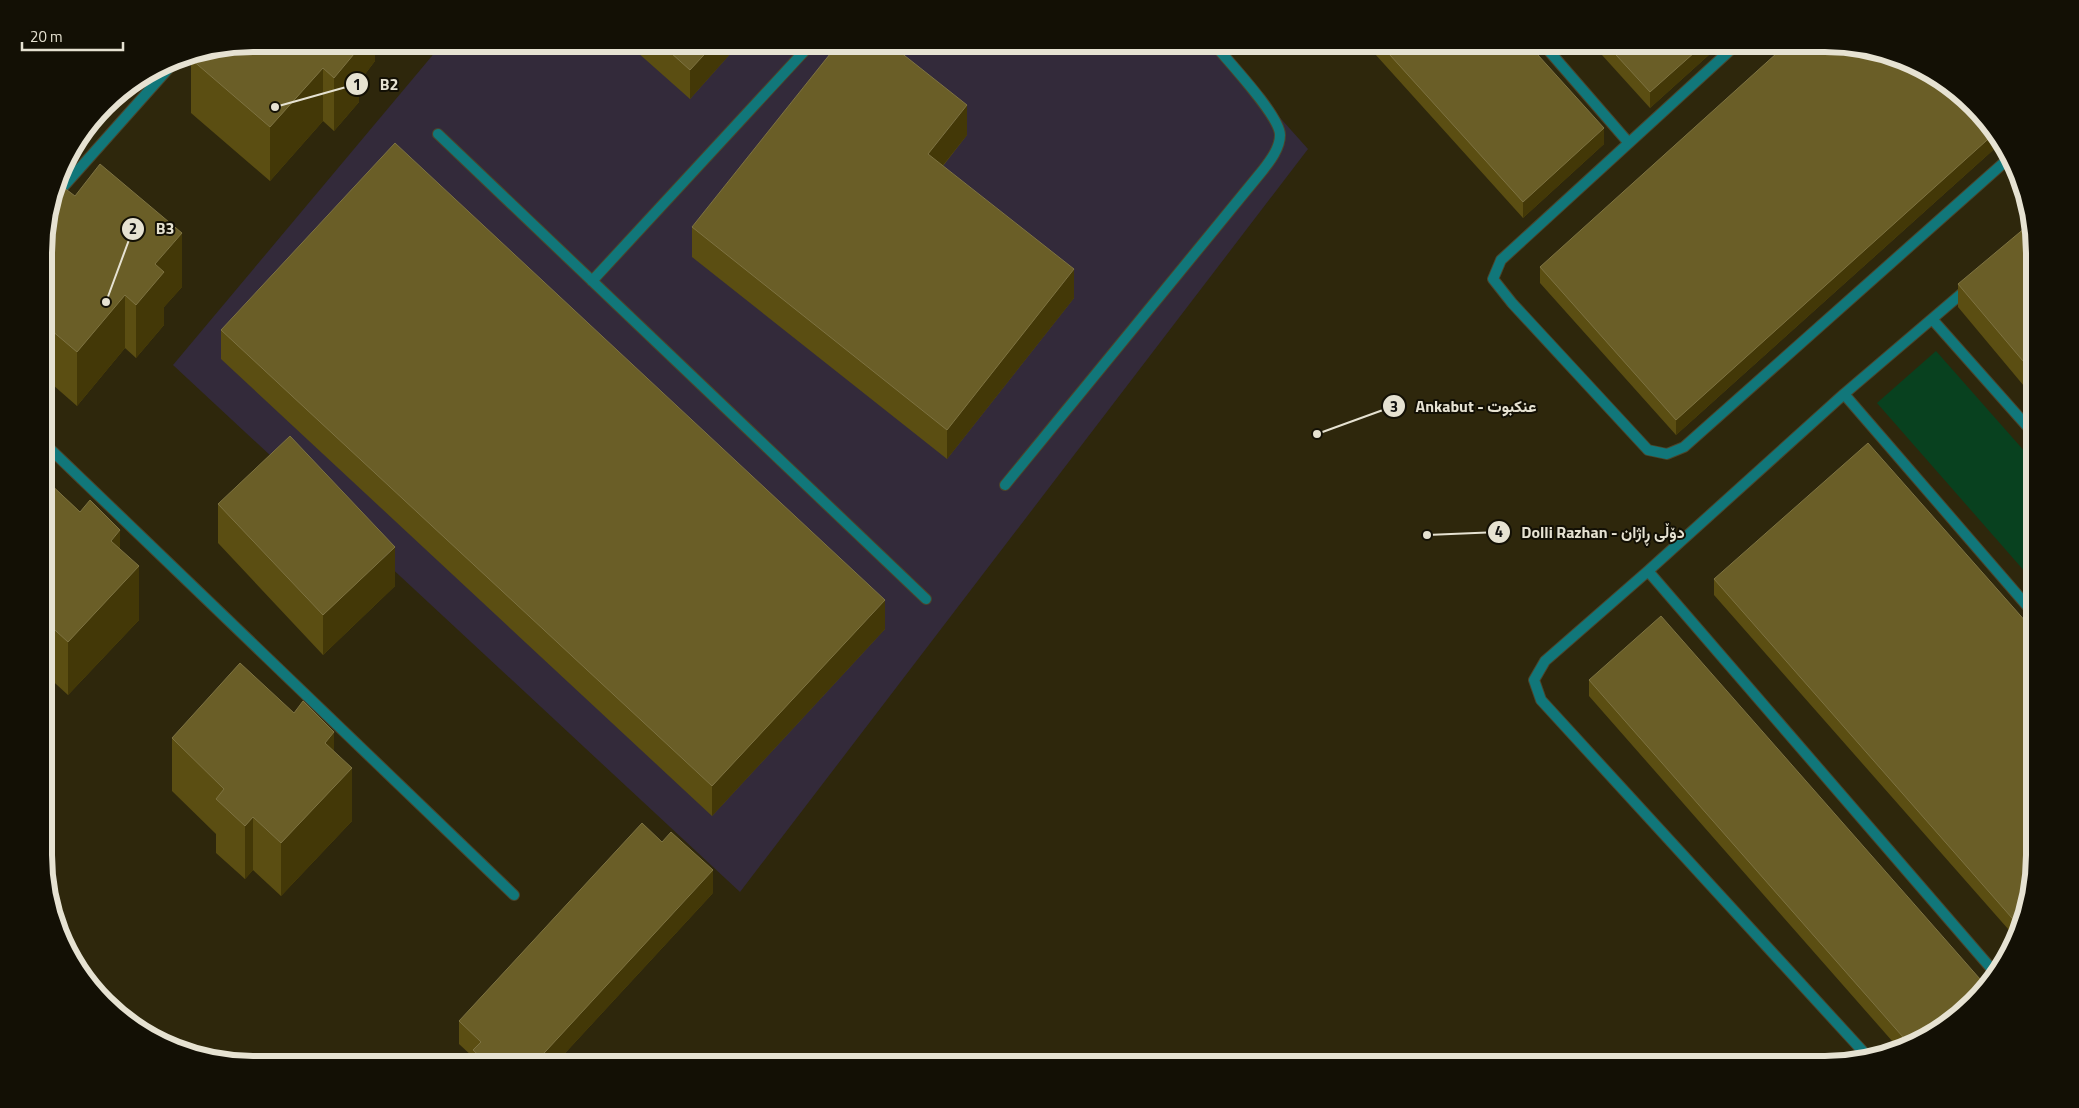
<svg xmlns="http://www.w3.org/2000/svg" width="2079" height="1108" font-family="'Titillium Web',Vazirmatn,sans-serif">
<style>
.industrial{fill:#332a3a}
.green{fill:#08411f}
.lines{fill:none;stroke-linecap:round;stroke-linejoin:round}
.lane-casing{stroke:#4b452c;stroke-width:12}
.street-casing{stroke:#4b452c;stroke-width:12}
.lane{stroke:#11777a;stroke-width:10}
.street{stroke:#11777a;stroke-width:10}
.wall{fill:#5b4e12}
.shaded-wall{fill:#433807}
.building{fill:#6a5e27;stroke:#7e7342}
.rim{fill:none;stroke:#e6e2d2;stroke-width:6}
.leader{fill:none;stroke:#e6e2d2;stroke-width:2}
.callout-dot{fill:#e6e2d2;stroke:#131005;stroke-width:2}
.mark-label{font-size:15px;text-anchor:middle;font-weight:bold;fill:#111}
.callout-label{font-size:16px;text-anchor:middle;font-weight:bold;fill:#e6e2d2;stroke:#131005;stroke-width:4;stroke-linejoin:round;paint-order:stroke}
</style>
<rect width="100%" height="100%" fill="#2e270c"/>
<path class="industrial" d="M442,44h772l94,105 -568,743 -567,-527z"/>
<path class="green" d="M1936,351l98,111v120l-157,-179z"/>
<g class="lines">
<g class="lane-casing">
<path id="lane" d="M438,134l488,465
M56,195l121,-136
M592,281l219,-237
M45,444l469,451
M1005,485l258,-315c7,-9 17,-22 17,-35 0,-19 -52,-74 -66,-91"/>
</g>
<g class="street-casing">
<path id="street" d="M1543,44l85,98
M1737,44l-236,216 -8,19 19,24 136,147 19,4 17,-7 324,-288
M1932,319l102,115
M1844,394l191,221
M1648,571l348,403
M1869,1058l-328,-358 -7,-20 11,-19 103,-90 196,-177 123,-105"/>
</g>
<use href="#lane" class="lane"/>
<use href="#street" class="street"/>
</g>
<path class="wall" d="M375,44v17l-16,21v20l-25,29 -11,-10 -53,60 -79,-68v-54z
M573,44h22l-10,11z
M628,44h111l-49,55z
M1366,44h162l76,100 -81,74z
M1592,44h129l-71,64z
M967,135l-24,31 131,132 -127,161 -255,-202v-30z
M2000,137l2,5 -326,293 -136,-152v-16z
M56,197l126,90 -18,20v18l-28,33 -11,-10 -48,58 -32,-28 -1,-139z
M2033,226l1,172 -76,-91v-23z
M221,330l664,299 -173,187 -491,-457z
M45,479l75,70 19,71 -71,75 -23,-21z
M218,504l177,82 -72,69 -105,-112z
M1714,579l321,276 -19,83 -302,-343z
M1589,680l353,349 -42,21 -311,-354z
M172,738l162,13 18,70 -71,75 -28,-26 -8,9 -29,-26v-19l-44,-43z
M713,893l-158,171h-82v-7l-14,-13v-23z"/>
<path class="shaded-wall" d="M350,44h25v17l-16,21v20l-25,29v-53z
M585,44h10l-10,11z
M714,44h25l-49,55v-29z
M1704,44h17l-71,64v-16z
M323,68v53l-53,60v-54z
M967,105v30l-39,49v-30z
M1604,128v16l-81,74v-16z
M1996,132l4,5 2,5 -326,293v-15z
M182,233v54l-18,20v18l-28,33v-53l19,-41z
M1074,269v29l-127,161v-29z
M125,295v53l-48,58v-54z
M120,530v54l-9,-43z
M395,547v39l-72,69v-40z
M139,566v54l-71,75v-53z
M885,600v29l-173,187v-30z
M334,732v53l-9,-42z
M352,768v53l-71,75v-53z
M253,817v53l-8,9v-53z
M713,870v23l-158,171h-21z"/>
<path class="building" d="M253,44h101l5,4 -25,30 -11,-10 -53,59 -79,-68 4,-4z
M661,44h53l-24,26z
M838,44h52l77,61 -39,49 146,115 -127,161 -255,-203z
M1380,44h148l76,84 -81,74z
M1606,44h98l-54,48z
M1787,44h39l93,21 45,31 32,36 -320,288 -136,-153z
M395,143l490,457 -173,186 -491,-456z
M100,164l82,69 -27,31 9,8 -28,33 -11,-10 -48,57 -33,-28v-85l3,-10 3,-4 -2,-1 8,-27 7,-10 12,9z
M2032,222l1,4 1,148 -76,-90z
M290,436l105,111 -72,68 -105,-111z
M1868,443l167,189v223l-16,71 -305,-347z
M45,479l35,33 10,-12 30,30 -9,11 28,25 -71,76 -23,-21z
M1661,616l326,371 -4,6 -41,36 -32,16 -321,-365z
M240,663l54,50 9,-12 31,31 -9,11 27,25 -71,75 -28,-26 -8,9 -29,-27 8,-10 -52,-51z
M642,823l20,19 9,-10 42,38 -179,194h-46l-15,-14 8,-8 -22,-21z"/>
<path d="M0 0H2079V1108H0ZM253 52H1825A201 201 0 0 1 2026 253V855A201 201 0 0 1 1825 1056H253A201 201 0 0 1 52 855V253A201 201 0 0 1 253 52Z" fill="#131005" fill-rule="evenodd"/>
<path class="rim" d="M253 52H1825A201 201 0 0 1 2026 253V855A201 201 0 0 1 1825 1056H253A201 201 0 0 1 52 855V253A201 201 0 0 1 253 52Z"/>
<path class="leader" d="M275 107L357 84M106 302L133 229M1317 434L1394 406M1427 535L1499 532"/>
<g class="callout-dot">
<circle cx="275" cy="107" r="5"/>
<circle cx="106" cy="302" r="5"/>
<circle cx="1317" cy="434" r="5"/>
<circle cx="1427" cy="535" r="5"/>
<circle cx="357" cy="84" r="12"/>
<circle cx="133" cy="229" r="12"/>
<circle cx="1394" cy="406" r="12"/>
<circle cx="1499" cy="532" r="12"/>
</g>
<g class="mark-label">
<text x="357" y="90">1</text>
<text x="133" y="234">2</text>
<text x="1394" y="412">3</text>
<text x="1499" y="537">4</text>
</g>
<g class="callout-label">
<text x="389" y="90">B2</text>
<text x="165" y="234">B3</text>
<text x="1476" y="412">Ankabut - عنکبوت</text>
<text x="1603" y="538">Dolli Razhan - دۆڵی ڕاژان</text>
</g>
<path d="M22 42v8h101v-8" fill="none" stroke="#e6e2d2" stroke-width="2.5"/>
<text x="30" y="42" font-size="15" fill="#e6e2d2" stroke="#131005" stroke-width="4" paint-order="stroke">20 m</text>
</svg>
